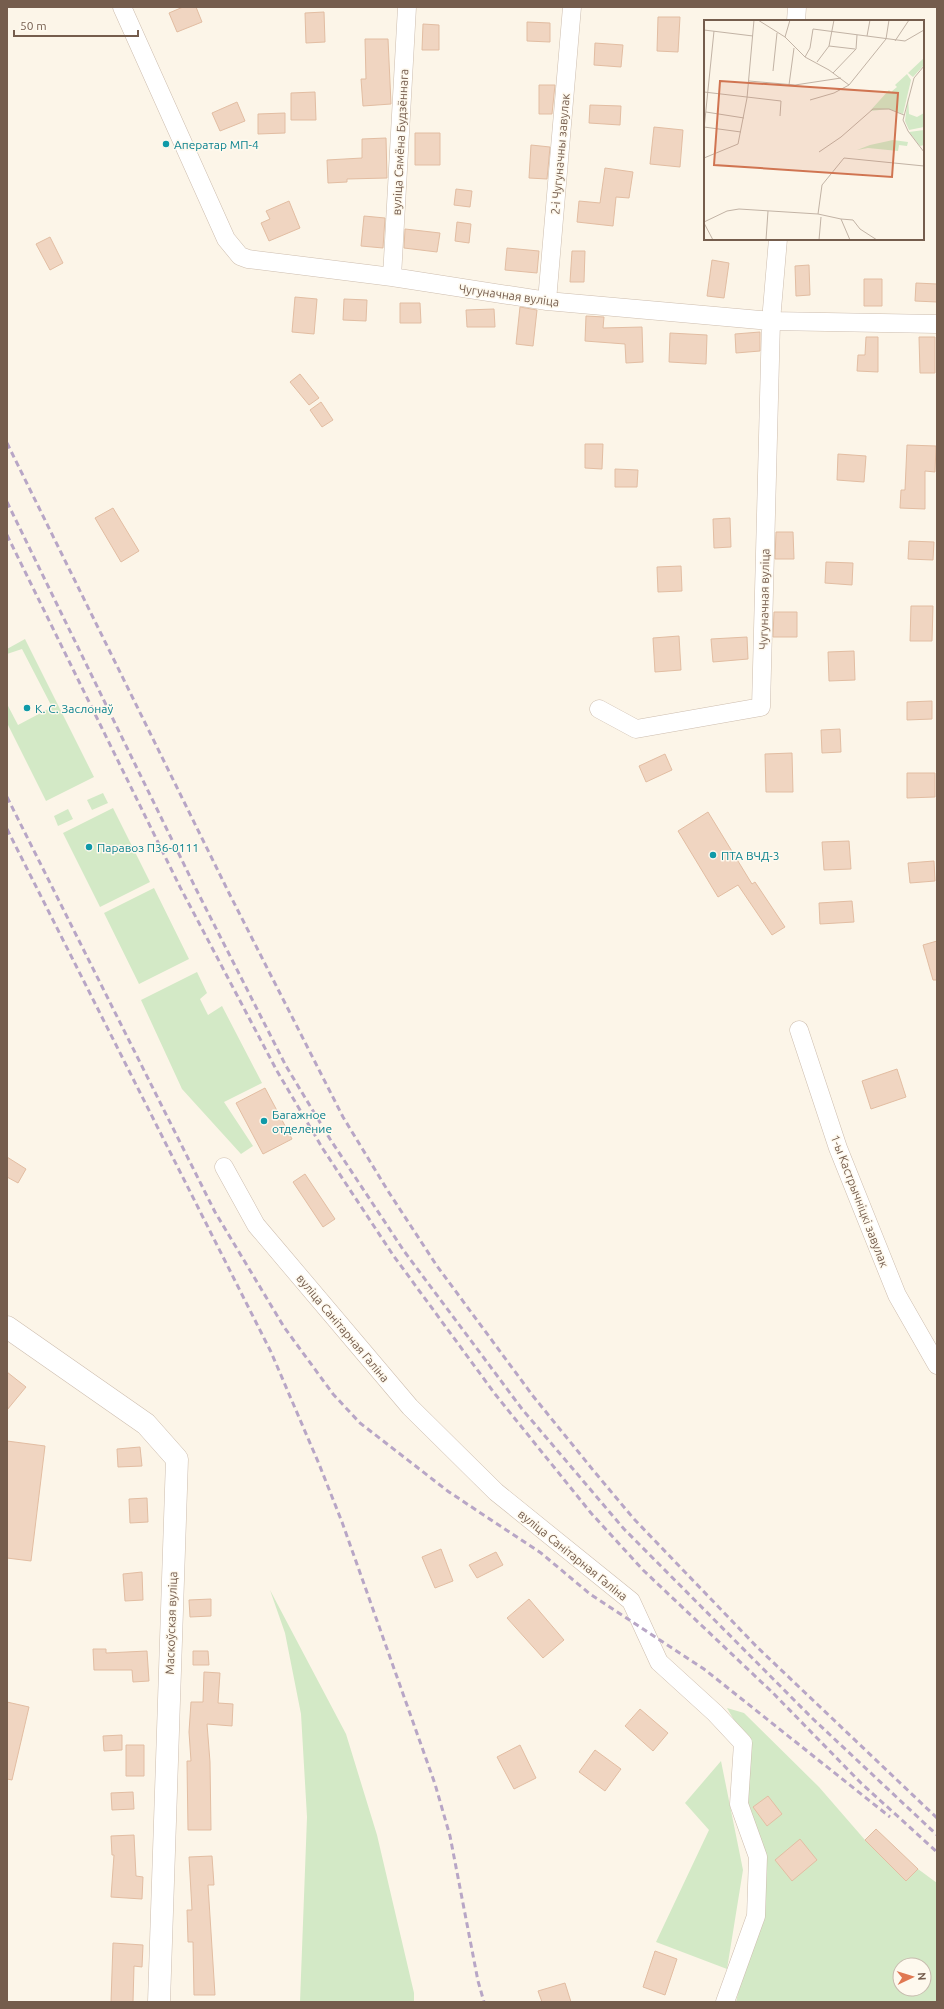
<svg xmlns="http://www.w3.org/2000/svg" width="944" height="2009" font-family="Ubuntu,sans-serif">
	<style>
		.green { fill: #d3e9c6; fill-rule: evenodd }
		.building { fill: #f0d5c1; stroke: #e2bda2 }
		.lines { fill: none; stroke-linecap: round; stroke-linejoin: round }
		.minor-casing { stroke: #cdbdae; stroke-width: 19 }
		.tertiary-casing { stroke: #cdbdae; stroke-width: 23 }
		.minor { stroke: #fff; stroke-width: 18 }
		.tertiary { stroke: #fff; stroke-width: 22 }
		.rail { stroke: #b8a6c6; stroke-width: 3; stroke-dasharray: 6 4; stroke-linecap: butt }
		.culture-dot { fill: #0f9aa8; stroke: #fef9ee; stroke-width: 1.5 }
		.labels { text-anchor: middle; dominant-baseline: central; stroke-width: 3; stroke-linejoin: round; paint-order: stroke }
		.street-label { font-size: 12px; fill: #755d4d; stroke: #fef9ee }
		.culture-label { font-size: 12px; fill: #0d838f; stroke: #fef9ee; text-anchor: start }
		.inset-road { fill: none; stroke: #c2b3a5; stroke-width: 1 }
		.view { fill: #d07451; fill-opacity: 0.15; stroke: #d07451; stroke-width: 2 }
		.inset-edge { fill: none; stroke: #755d4d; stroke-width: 2 }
	</style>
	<rect width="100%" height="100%" fill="#fcf5e8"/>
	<!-- green -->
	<path class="green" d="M25 639 94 777 46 801 7 723V704L18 725 52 707 22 649 7 654V649Z
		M103 793 108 803 92 810 87 800Z
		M113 808 150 882 100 907 63 833Z
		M68 809 73 819 58 826 54 816Z
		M154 888 189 959 139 984 104 913Z
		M197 972 207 993 200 999 208 1015 222 1006 262 1083 224 1102 253 1146 241 1154 182 1089 141 1000Z
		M270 1590 346 1734 377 1835 414 1993V2002H300L307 1817 301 1714 285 1633Z
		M727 1708 744 1713 819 1787 865 1840 918 1869 937 1883V2002H736L741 1980 764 1917 744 1803 750 1748ZM900 1965H924V1989H900Z
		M721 1761 743 1870 727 1969 656 1942 709 1830 685 1803Z"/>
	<!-- building -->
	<path class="building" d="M183 7H196L202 22 177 32 169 13Z
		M324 12 325 42 306 43 305 13Z
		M658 17H680L678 52 657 51Z
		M527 22 550 23V42L527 41Z
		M423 24 439 25V50H422Z
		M365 39H388L391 104 363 106 361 79H366Z
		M595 43 623 45 621 67 594 65Z
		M539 85H555L552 114H539Z
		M315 92 316 120H291V93Z
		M237 102 245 121 220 131 212 113Z
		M590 105 621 106 620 125 589 123Z
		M285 113V133L258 134V114Z
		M654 127 683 130 680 167 650 164Z
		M415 133H440V165H415Z
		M386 138 387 178 347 179V182L328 183 327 160 362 158V139Z
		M531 145 550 147 547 179 529 178Z
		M605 168 633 172 629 198 616 197 613 226 577 222 579 201 600 203Z
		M456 189 472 191 470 207 454 205Z
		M289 201 300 228 269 241 261 223 270 219 266 211Z
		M364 216 385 218 383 248 361 246Z
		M457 222 471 224 469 243 455 241Z
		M405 229 440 233 437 252 404 248Z
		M50 237 63 263 50 270 36 244Z
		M507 248 539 251 537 273 505 270Z
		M572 251H585L584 282H570Z
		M712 260 729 263 724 298 707 296Z
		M809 265 810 295 796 296 795 266Z
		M864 279H882V306H864Z
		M916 283 937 284V302L915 301Z
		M295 297 317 299 314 334 292 332Z
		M344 299 367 300 366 321 343 320Z
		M400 303H420L421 323H400Z
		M520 307 537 310 533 346 516 344Z
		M494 309 495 327H467L466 310Z
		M586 316 604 317 603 328 642 327 643 362 626 363 625 344 585 341Z
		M760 332V351L736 353 735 334Z
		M670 333 707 335 706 364 669 362Z
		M866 337H878V372L857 371 858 355H865Z
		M919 337H935V373H920Z
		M300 374 319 398 309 405 290 382Z
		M321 402 333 420 322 427 310 410Z
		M585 444H603L602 469 585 468Z
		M907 445 936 446 935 472 925 471V509L900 508 901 490H905Z
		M838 454 866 456 864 482 837 480Z
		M615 469 638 470 637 487H615Z
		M113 508 139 551 121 562 95 518Z
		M730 518 731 547 714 548 713 519Z
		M776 532H793L794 559H775Z
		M909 541 934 542 933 560 908 559Z
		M826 562 853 563 852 585 825 583Z
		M681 566 682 591 658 592 657 567Z
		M911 606H933L932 641H910Z
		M774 612H797V637H773Z
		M679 636 681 670 655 672 653 638Z
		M747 637 748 659 713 662 711 639Z
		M854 651 855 680 829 681 828 652Z
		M932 701V719L907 720V702Z
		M840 729 841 752 822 753 821 730Z
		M792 753 793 792H766L765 754Z
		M665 754 672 770 646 782 639 766Z
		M907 773H935V797L907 798Z
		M708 812 752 884 755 882 785 927 772 935 738 885 718 897 678 831Z
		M849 841 851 869 824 870 822 842Z
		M934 861 935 881 910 883 908 863Z
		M852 901 854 922 820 924 819 903Z
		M937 941V980H933L923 945Z
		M897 1069 906 1097 871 1109 862 1081Z
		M265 1088 292 1139 263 1154 236 1103Z
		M7 1157 26 1169 18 1183 7 1177Z
		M305 1174 335 1219 323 1227 293 1182Z
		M7 1372 26 1387 7 1410Z
		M7 1441 45 1446 31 1561 7 1558Z
		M140 1447 142 1466 118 1467 117 1449Z
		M147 1498 148 1522 130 1523 129 1499Z
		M441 1549 453 1581 435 1588 422 1557Z
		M496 1552 503 1565 477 1578 469 1565Z
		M142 1572 143 1600 125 1601 123 1574Z
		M211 1599V1616L190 1617 189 1600Z
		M529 1599 564 1640 543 1658 507 1618Z
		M93 1649H106V1653L147 1651 149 1681 133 1682 132 1670H94Z
		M193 1651H208L209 1665H193Z
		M204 1672 220 1673 218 1703 233 1704 232 1726 207 1724 210 1762 211 1830H188L187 1761H191L189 1732 191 1702H203Z
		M7 1702 29 1707 12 1780 7 1779Z
		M640 1709 668 1733 653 1751 625 1726Z
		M122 1735V1750L104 1751 103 1736Z
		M126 1745H144V1776H126Z
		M520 1745 536 1778 514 1789 497 1757Z
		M595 1750 621 1769 605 1791 579 1772Z
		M133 1792 134 1809 112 1810 111 1793Z
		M768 1796 782 1814 767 1826 753 1807Z
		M876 1829 918 1869 906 1881 865 1840Z
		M134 1835 136 1876 143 1877 142 1899 111 1897 114 1855H112L111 1836Z
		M800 1839 817 1860 792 1881 775 1860Z
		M212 1856 214 1885H208L215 1995H194L193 1942H188L187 1910H192L189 1857Z
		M113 1943 143 1945 142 1967 134 1966 133 2002H111Z
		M655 1951 677 1959 665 1995 643 1987Z
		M565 1983 571 2002H542L538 1991Z"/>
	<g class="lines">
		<defs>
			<path id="minor" d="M122 7 226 239 240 256 248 259 392 277 547 301 771 321 937 324
				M796 21 797 7
				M392 277 407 7
				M547 301 572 7
				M599 709 636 729 761 707 771 321 778 239
				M799 1030 838 1148 897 1295 937 1365
				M224 1167 256 1225 410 1407 496 1492 631 1601 659 1662 715 1713 743 1743 739 1804 758 1857 756 1916 725 2002"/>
			<path id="tertiary" d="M7 1327 146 1424 177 1459 159 2002"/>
		</defs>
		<!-- minor casing -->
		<use href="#minor" class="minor-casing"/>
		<!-- tertiary casing -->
		<use href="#tertiary" class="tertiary-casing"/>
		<!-- minor -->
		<use href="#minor" class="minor"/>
		<!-- tertiary -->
		<use href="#tertiary" class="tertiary"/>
		<!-- rail -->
		<path class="rail" d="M7 443 229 893 343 1117 388 1191 437 1266 533 1396 593 1470 634 1519 757 1647 937 1818
			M7 502 196 889 286 1066 330 1139 404 1251 522 1409 624 1529 812 1718 937 1835
			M7 535 180 887 277 1071 323 1149 393 1255 495 1394 591 1513 643 1570 773 1693 861 1783 937 1852
			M7 797 215 1212 284 1327 333 1394 360 1423 449 1492 541 1553 590 1594 704 1669 890 1817
			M7 829 271 1352 319 1464 342 1522 435 1784 450 1836 478 1981 484 2002"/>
	</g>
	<!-- markers -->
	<g class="culture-dot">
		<circle cx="166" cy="144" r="4"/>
		<circle cx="27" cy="708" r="4"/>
		<circle cx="89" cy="847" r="4"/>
		<circle cx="713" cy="855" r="4"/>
		<circle cx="264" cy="1121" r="4"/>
	</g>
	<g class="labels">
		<!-- street labels -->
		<g class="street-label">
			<text transform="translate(400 142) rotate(-87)">вуліца Сямёна Будзённага</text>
			<text transform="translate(560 154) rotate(-85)">2-і Чугуначны завулак</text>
			<text transform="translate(509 295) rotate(8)">Чугуначная вуліца</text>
			<text transform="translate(764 599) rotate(-89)">Чугуначная вуліца</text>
			<text transform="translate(860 1201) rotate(69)">1-ы Кастрычніцкі завулак</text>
			<text transform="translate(343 1328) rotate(50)">вуліца Санітарная Галіна</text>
			<text transform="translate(573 1555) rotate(39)">вуліца Санітарная Галіна</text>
			<text transform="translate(171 1623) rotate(-88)">Маскоўская вуліца</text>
		</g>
		<!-- culture labels -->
		<g class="culture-label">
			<text x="174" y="144">Аператар МП-4</text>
			<text x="35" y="708">К. С. Заслонаў</text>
			<text x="97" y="847">Паравоз П36-0111</text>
			<text x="721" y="855">ПТА ВЧД-3</text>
			<text x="272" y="1114">Багажное<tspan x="272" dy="14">отделение</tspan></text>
		</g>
	</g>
	<!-- overview -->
	<g transform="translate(704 20)">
		<rect width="220" height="220" fill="#fcf5e8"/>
		<path d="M220 38V45L209 57 204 53ZM203 54 207 60 199 94 185 89 166 91 185 70 187 72 193 67 191 65ZM204 77 205 94 213 97 220 93V107L205 110 201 101ZM220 110V125L216 126 205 112ZM189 120 204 122 203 126 195 125 194 131 164 128 153 130 166 125Z" fill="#d3e9c6"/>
		<path class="inset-road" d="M54 0 81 17 101 37 125 50 145 65M0 10 49 16M163 16 166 0M81 17 86 0M191 21 205 0M125 26 151 29M101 37 106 28 109 9 201 21 220 10M113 42 125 26 130 0M220 46 210 58 199 100 204 111 220 132M69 51 73 13M129 53 152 29 153 15M45 61 91 65 137 58M85 65 90 28M0 72 77 81 76 96M106 80 130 73 145 65 182 19 185 0M2 92 40 98M0 107 37 112M0 109 10 11M115 132 137 117 169 89H185L200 95M0 138 34 124 43 78 50 0M114 194 118 165 140 138 220 146M137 199 149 200 156 209 173 220M0 202 23 191 35 189 114 194 137 199 146 220M0 203 9 220M62 220 64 191M115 220 117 197"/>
		<path class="view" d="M16 61 194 73 188 157 10 145Z"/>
		<rect width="220" height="220" class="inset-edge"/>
	</g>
	<!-- border -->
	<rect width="944" height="2009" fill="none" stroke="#755d4d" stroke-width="16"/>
	<!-- north arrow -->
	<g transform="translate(912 1977) rotate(86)"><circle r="19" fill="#fef9ee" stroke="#c7bbae"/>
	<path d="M0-3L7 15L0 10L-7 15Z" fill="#e07852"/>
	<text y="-6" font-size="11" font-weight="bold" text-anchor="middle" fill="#755d4d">N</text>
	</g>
	<!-- scale -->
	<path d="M14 30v6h124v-6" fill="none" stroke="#755d4d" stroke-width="2"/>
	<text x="20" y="30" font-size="12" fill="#755d4d" stroke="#fef9ee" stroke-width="3" paint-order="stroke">50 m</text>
</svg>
